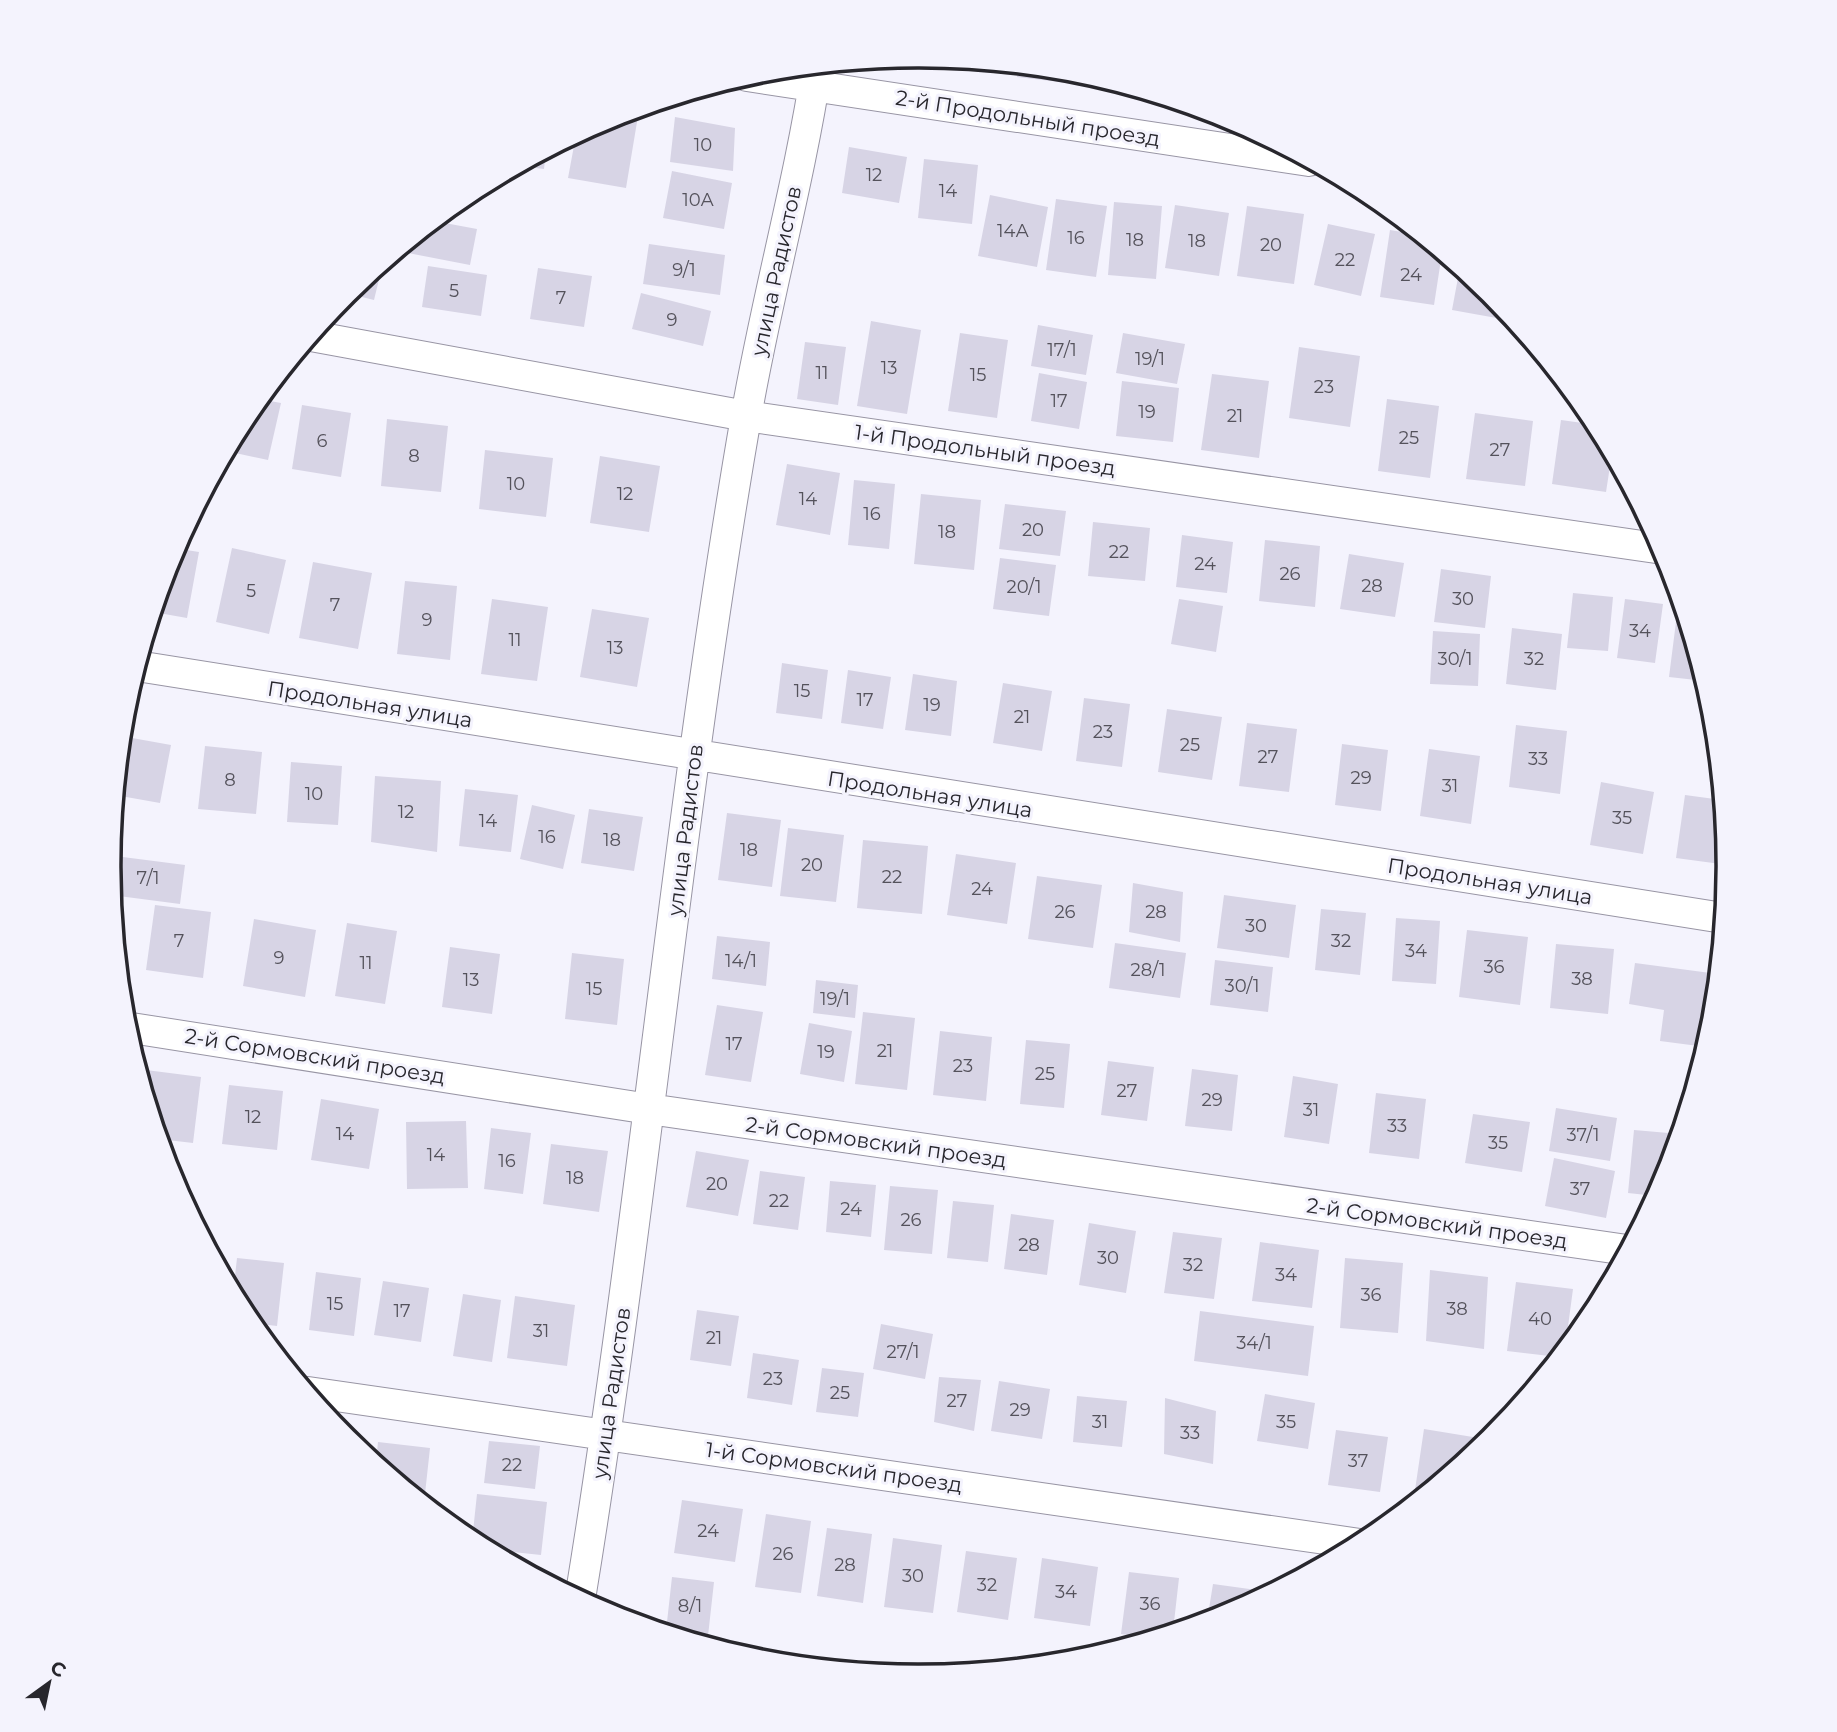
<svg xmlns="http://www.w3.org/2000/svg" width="1837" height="1732" font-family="Montserrat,sans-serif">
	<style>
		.building { fill: #d7d4e5 }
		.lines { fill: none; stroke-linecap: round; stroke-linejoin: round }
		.minor-casing { stroke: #9895a4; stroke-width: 32 }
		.minor { stroke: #fff; stroke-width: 30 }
		.labels { text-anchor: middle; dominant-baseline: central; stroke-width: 6; stroke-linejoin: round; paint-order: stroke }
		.number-label { font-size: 18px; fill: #54525b }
		.street-label { font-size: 21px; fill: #28272d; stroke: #f4f3fd }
		.rim { fill: none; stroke: #28272d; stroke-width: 3.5 }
	</style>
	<rect width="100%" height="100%" fill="#f4f3fd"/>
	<!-- building -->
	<path class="building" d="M901 58 900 66 873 61Z
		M1019 66 1077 72 1087 75 1086 85 1017 77Z
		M623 113 638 116 626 188 568 178 576 135Z
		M675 117 735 128 733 171 670 162Z
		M849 147 907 157 899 203 842 193Z
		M546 151 544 169 519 166 540 154Z
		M924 159 978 165 972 224 918 218Z
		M672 171 732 183 724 229 663 218Z
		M990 195 1048 207 1037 267 978 256Z
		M1056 199 1107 206 1096 277 1046 270Z
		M1114 202 1162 206 1156 279 1108 275Z
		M1175 205 1229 213 1219 276 1165 268Z
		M1247 206 1304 214 1294 284 1237 276Z
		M434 221 477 229 470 265 408 253 410 241Z
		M1328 224 1375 234 1361 296 1314 285Z
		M1390 230 1420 235 1442 253 1434 305 1380 297Z
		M649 244 725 255 720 295 643 284Z
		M383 263 374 300 346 293Z
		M428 266 487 275 481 316 422 307Z
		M1460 267 1492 294 1504 309 1502 319 1452 310Z
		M538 268 592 276 584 327 530 319Z
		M641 293 711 311 703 346 632 329Z
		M871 321 921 330 907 414 857 406Z
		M1038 325 1093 335 1086 375 1031 366Z
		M960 333 1008 340 997 418 948 411Z
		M1123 333 1185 344 1177 384 1116 373Z
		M805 342 846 347 838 405 797 399Z
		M1299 347 1360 356 1350 427 1289 418Z
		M1039 373 1087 382 1079 429 1031 421Z
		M1212 374 1269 381 1259 458 1201 450Z
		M1122 381 1179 388 1173 442 1116 436Z
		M259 399 281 403 268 460 226 451 245 416Z
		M1387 399 1439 406 1430 478 1378 471Z
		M302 405 351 413 341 477 292 469Z
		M1475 413 1533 421 1525 486 1466 479Z
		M387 419 448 426 441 492 381 486Z
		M1561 420 1597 425 1612 453 1606 492 1552 484Z
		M485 450 553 458 546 517 479 509Z
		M600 456 660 466 649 532 590 523Z
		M787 464 840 473 830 535 776 525Z
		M854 480 895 484 889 549 848 545Z
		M921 494 981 500 974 570 914 564Z
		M1005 504 1066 511 1060 556 999 549Z
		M1093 522 1150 528 1145 581 1088 576Z
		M1182 535 1233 542 1227 593 1176 587Z
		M1265 540 1320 546 1315 607 1259 601Z
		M174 548 199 552 187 618 153 612Z
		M232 548 286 560 269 634 216 622Z
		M1349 554 1404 563 1395 617 1340 609Z
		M1000 558 1056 565 1049 616 993 609Z
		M313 562 372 573 358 649 299 638Z
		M1441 569 1491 576 1485 628 1434 622Z
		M405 581 457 586 450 660 397 654Z
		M1573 593 1613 597 1608 651 1567 648Z
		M492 599 548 607 537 681 481 674Z
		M1179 599 1223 606 1216 652 1171 644Z
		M1625 599 1663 604 1655 663 1617 658Z
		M592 609 649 618 637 687 580 677Z
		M1677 614 1685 615 1705 681 1669 677Z
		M1512 628 1562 634 1556 690 1506 684Z
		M1433 631 1480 634 1478 686 1430 684Z
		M782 663 828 670 822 719 776 713Z
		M848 670 891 677 883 729 841 723Z
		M913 674 957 681 951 736 905 730Z
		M1003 683 1052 691 1042 751 993 743Z
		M1084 698 1130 704 1122 767 1076 761Z
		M1167 709 1222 717 1212 780 1158 772Z
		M1247 723 1297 729 1289 792 1239 786Z
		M1516 725 1567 731 1560 794 1509 787Z
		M121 736 171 745 160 803 115 795Z
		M1342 744 1388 750 1381 811 1335 805Z
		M205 746 262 752 256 814 198 809Z
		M1429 749 1480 756 1471 824 1420 816Z
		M291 762 342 766 338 825 287 822Z
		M375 776 441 781 437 852 371 842Z
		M1601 782 1654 792 1643 854 1590 845Z
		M465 789 518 795 511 852 459 846Z
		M1685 795 1722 800 1728 865 1676 858Z
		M532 805 575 815 563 869 520 859Z
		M589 809 643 817 634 871 581 863Z
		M727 813 781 820 772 887 718 880Z
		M788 828 844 835 836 902 780 896Z
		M863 840 928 846 922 914 857 908Z
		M956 854 1016 863 1007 924 947 915Z
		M115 856 185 865 180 904 111 895Z
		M1037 876 1102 885 1093 948 1028 939Z
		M1133 883 1183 892 1180 942 1129 932Z
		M1224 895 1296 905 1289 958 1217 948Z
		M155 905 211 912 203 978 146 970Z
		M1321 909 1366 913 1360 975 1315 970Z
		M113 914 122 916 117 945H116Z
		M1396 918 1440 921 1436 984 1392 981Z
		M254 919 316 930 305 997 243 986Z
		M347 923 397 931 385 1004 335 996Z
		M1467 930 1528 937 1520 1005 1459 997Z
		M717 936 770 942 766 986 712 979Z
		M1115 943 1186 953 1180 998 1109 988Z
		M1556 944 1614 949 1608 1014 1550 1008Z
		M450 947 500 954 492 1014 442 1007Z
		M572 953 624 959 617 1025 565 1019Z
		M1215 960 1273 967 1268 1012 1210 1005Z
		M1635 963 1718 974 1713 1024 1706 1047 1660 1041 1664 1010 1629 1004Z
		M816 980 858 985 855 1018 813 1013Z
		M717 1005 763 1012 751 1082 705 1075Z
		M863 1012 915 1018 907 1090 855 1084Z
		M809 1023 852 1031 844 1082 800 1074Z
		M940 1031 992 1037 986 1101 933 1095Z
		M1026 1040 1070 1044 1064 1108 1020 1104Z
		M1108 1061 1154 1067 1147 1121 1101 1115Z
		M1192 1069 1238 1075 1232 1131 1185 1126Z
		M146 1070 201 1077 193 1143 159 1139 144 1089Z
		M1293 1076 1338 1084 1329 1144 1284 1137Z
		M229 1085 283 1091 277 1150 222 1144Z
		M1376 1093 1426 1099 1419 1159 1369 1153Z
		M321 1099 379 1109 369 1169 311 1160Z
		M1556 1108 1617 1118 1610 1161 1549 1151Z
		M1473 1114 1530 1122 1522 1172 1465 1163Z
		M466 1121 468 1188 407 1189 406 1122Z
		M491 1128 531 1133 523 1194 484 1189Z
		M1634 1130 1680 1134 1667 1176 1656 1196 1628 1193Z
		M551 1144 608 1151 599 1212 543 1204Z
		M696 1151 749 1160 738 1216 686 1207Z
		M1554 1158 1615 1171 1606 1218 1545 1206Z
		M760 1171 805 1177 798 1230 753 1224Z
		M830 1181 876 1185 871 1237 826 1232Z
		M890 1186 938 1190 932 1254 884 1250Z
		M953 1201 994 1205 988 1262 947 1258Z
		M1011 1214 1054 1220 1047 1275 1004 1269Z
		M1089 1223 1136 1231 1126 1293 1079 1285Z
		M1173 1232 1222 1238 1214 1299 1164 1293Z
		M1260 1242 1319 1250 1312 1308 1252 1301Z
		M237 1258 284 1263 277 1326 251 1323 245 1316 233 1294Z
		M1345 1258 1403 1263 1398 1333 1340 1328Z
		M1430 1270 1488 1277 1484 1349 1426 1341Z
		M316 1272 361 1278 354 1336 309 1330Z
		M383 1281 429 1288 421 1342 374 1335Z
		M1516 1282 1573 1289 1565 1349 1558 1357 1507 1351Z
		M463 1294 501 1300 492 1362 453 1356Z
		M515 1296 575 1305 567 1366 507 1358Z
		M697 1310 739 1316 731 1366 690 1360Z
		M1200 1311 1314 1326 1308 1376 1194 1361Z
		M881 1324 933 1334 925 1379 873 1369Z
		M753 1353 799 1360 792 1405 747 1398Z
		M822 1368 864 1373 858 1417 816 1412Z
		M939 1377 981 1380 974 1431 934 1422Z
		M999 1381 1050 1389 1042 1439 991 1431Z
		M1265 1394 1315 1403 1308 1449 1257 1441Z
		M1077 1396 1127 1401 1122 1447 1073 1442Z
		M1165 1398 1216 1411 1213 1464 1164 1454Z
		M1424 1429 1479 1438 1477 1451 1426 1492 1415 1490Z
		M1336 1430 1388 1437 1380 1492 1328 1485Z
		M489 1441 540 1446 535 1489 484 1483Z
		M378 1442 430 1448 424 1503 376 1463Z
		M477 1494 547 1502 541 1555 485 1549 472 1541Z
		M682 1500 743 1509 735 1562 674 1553Z
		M766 1514 811 1521 801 1593 755 1587Z
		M827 1528 872 1534 863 1603 817 1596Z
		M893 1538 942 1545 933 1613 884 1607Z
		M966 1551 1017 1558 1008 1620 957 1612Z
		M1042 1558 1098 1567 1090 1626 1034 1618Z
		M1129 1572 1179 1578 1173 1631 1150 1638 1121 1634Z
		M672 1577 714 1582 708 1636 666 1631Z
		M1213 1584 1264 1591V1595L1228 1614 1207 1621Z"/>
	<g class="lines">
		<defs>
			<path id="minor" d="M747 76 1309 161
				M311 336 746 416 1663 549
				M137 666 1723 918
				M125 1027 649 1109 1627 1250
				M308 1392 1360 1544
				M580 1599C644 1207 678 810 746 417 766 300 799 184 817 66"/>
		</defs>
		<!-- minor casing -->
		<use href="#minor" class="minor-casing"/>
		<!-- minor -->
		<use href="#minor" class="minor"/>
	</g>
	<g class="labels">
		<!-- number labels -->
		<g class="number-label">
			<text x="703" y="145">10</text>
			<text x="874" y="175">12</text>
			<text x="948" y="191">14</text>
			<text x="698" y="200">10А</text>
			<text x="1013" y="231">14А</text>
			<text x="1076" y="238">16</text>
			<text x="1135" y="240">18</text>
			<text x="1197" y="241">18</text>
			<text x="1271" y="245">20</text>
			<text x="1345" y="260">22</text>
			<text x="684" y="270">9/1</text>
			<text x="1411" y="275">24</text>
			<text x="454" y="291">5</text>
			<text x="561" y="298">7</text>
			<text x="672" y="320">9</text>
			<text x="1062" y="350">17/1</text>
			<text x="1150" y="359">19/1</text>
			<text x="889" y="368">13</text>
			<text x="822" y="373">11</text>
			<text x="978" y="375">15</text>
			<text x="1324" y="387">23</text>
			<text x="1059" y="401">17</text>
			<text x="1147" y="412">19</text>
			<text x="1235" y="416">21</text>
			<text x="1409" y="438">25</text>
			<text x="322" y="441">6</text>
			<text x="1500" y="450">27</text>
			<text x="414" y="456">8</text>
			<text x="516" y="484">10</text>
			<text x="625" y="494">12</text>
			<text x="808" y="499">14</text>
			<text x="872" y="514">16</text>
			<text x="1033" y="530">20</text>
			<text x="947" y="532">18</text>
			<text x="1119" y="552">22</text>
			<text x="1205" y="564">24</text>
			<text x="1290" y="574">26</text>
			<text x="1372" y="586">28</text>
			<text x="1024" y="587">20/1</text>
			<text x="251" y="591">5</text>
			<text x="1463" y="599">30</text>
			<text x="335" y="605">7</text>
			<text x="427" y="620">9</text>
			<text x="1640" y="631">34</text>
			<text x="515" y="640">11</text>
			<text x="615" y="648">13</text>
			<text x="1455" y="659">30/1</text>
			<text x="1534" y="659">32</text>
			<text x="802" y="691">15</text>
			<text x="865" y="700">17</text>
			<text x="932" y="705">19</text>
			<text x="1022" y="717">21</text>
			<text x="1103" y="732">23</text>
			<text x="1190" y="745">25</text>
			<text x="1268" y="757">27</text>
			<text x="1538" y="759">33</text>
			<text x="1361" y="778">29</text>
			<text x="230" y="780">8</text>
			<text x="1450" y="786">31</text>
			<text x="314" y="794">10</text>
			<text x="406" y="812">12</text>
			<text x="1622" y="818">35</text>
			<text x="488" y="821">14</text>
			<text x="547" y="837">16</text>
			<text x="612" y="840">18</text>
			<text x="749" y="850">18</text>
			<text x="812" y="865">20</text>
			<text x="892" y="877">22</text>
			<text x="148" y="878">7/1</text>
			<text x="982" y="889">24</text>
			<text x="1065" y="912">26</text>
			<text x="1156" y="912">28</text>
			<text x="1256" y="926">30</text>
			<text x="179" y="941">7</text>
			<text x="1341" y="941">32</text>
			<text x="1416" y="951">34</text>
			<text x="279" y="958">9</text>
			<text x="741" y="961">14/1</text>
			<text x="366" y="963">11</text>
			<text x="1494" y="967">36</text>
			<text x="1148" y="970">28/1</text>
			<text x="1582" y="979">38</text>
			<text x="471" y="980">13</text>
			<text x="1242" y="986">30/1</text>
			<text x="594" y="989">15</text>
			<text x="835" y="999">19/1</text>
			<text x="734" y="1044">17</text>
			<text x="885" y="1051">21</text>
			<text x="826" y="1052">19</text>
			<text x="963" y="1066">23</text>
			<text x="1045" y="1074">25</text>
			<text x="1127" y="1091">27</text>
			<text x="1212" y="1100">29</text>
			<text x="1311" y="1110">31</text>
			<text x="253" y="1117">12</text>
			<text x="1397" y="1126">33</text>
			<text x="345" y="1134">14</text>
			<text x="1583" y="1135">37/1</text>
			<text x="1498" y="1143">35</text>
			<text x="436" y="1155">14</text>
			<text x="507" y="1161">16</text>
			<text x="575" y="1178">18</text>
			<text x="717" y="1184">20</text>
			<text x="1580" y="1189">37</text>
			<text x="779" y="1201">22</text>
			<text x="851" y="1209">24</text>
			<text x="911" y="1220">26</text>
			<text x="1029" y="1245">28</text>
			<text x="1108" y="1258">30</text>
			<text x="1193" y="1265">32</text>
			<text x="1286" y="1275">34</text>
			<text x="1371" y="1295">36</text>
			<text x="335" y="1304">15</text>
			<text x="1457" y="1309">38</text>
			<text x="402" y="1311">17</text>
			<text x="1540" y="1319">40</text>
			<text x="541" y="1331">31</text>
			<text x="714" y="1338">21</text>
			<text x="1254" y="1343">34/1</text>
			<text x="903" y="1352">27/1</text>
			<text x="773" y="1379">23</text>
			<text x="840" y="1393">25</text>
			<text x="957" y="1401">27</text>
			<text x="1020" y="1410">29</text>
			<text x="1100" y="1422">31</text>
			<text x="1286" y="1422">35</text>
			<text x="1190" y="1433">33</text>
			<text x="1358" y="1461">37</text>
			<text x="512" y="1465">22</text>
			<text x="708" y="1531">24</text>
			<text x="783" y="1554">26</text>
			<text x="845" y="1565">28</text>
			<text x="913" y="1576">30</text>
			<text x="987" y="1585">32</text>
			<text x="1066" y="1592">34</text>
			<text x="1150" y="1604">36</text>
			<text x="690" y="1606">8/1</text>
		</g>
		<!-- street labels -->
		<g class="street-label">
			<text transform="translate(1028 118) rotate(9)">2-й Продольный проезд</text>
			<text transform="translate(776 271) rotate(-78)">улица Радистов</text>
			<text transform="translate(985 450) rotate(8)">1-й Продольный проезд</text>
			<text transform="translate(370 704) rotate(9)">Продольная улица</text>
			<text transform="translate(930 794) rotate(9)">Продольная улица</text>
			<text transform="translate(685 830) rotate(-83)">улица Радистов</text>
			<text transform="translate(1490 881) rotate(9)">Продольная улица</text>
			<text transform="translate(315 1056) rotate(9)">2-й Сормовский проезд</text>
			<text transform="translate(876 1142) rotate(8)">2-й Сормовский проезд</text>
			<text transform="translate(1437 1223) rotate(8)">2-й Сормовский проезд</text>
			<text transform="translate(611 1393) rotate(-82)">улица Радистов</text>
			<text transform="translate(834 1467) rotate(8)">1-й Сормовский проезд</text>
		</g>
	</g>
	<!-- crop -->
	<path d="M0 0H1837V1732H0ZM918 68H919A797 797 0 0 1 1716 865V867A797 797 0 0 1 919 1664H918A797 797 0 0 1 121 867V865A797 797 0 0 1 918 68Z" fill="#f4f3fd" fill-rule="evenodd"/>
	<path class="rim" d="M918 68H919A797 797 0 0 1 1716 865V867A797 797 0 0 1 919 1664H918A797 797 0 0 1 121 867V865A797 797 0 0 1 918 68Z"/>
	<!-- north arrow -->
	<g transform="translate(49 1683) rotate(33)" stroke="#f4f3fd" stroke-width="5" paint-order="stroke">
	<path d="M0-5L12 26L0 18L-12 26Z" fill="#28272d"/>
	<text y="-10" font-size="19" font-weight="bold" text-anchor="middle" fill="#28272d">С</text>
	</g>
</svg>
